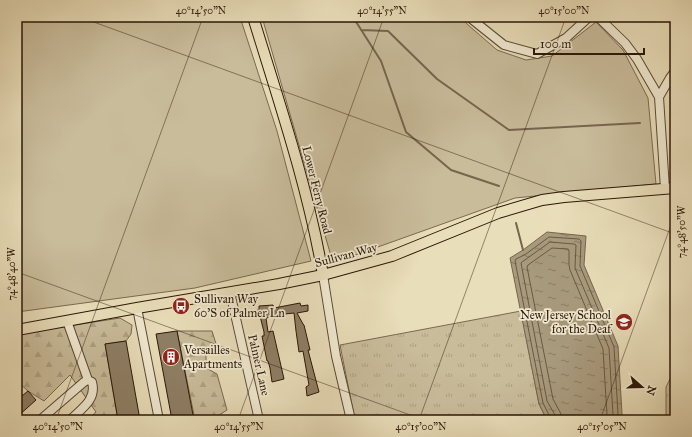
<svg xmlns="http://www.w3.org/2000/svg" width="692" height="437" font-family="'IM FELL Great Primer',serif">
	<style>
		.grass { fill: #c9bc9b; stroke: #7a6950 }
		.forest { fill: url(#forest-firs); stroke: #7a6950 }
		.park { fill: url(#park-tufts); stroke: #7a6950 }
		.water { fill: url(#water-ripples); stroke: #76654d }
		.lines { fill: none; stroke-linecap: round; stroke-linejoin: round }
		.shore { stroke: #6a5842; stroke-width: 1 }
		.stream { stroke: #76654d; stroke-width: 2 }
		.building { fill: #8e7e64; stroke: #2b1606 }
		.minor-casing { stroke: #5a4833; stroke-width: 10 }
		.major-casing { stroke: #2b1606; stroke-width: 12 }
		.minor { stroke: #f1ead2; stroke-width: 8 }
		.major { stroke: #e9deba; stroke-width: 10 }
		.ticks { fill: none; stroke: #2b1606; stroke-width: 1; stroke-opacity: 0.45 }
		.labels { text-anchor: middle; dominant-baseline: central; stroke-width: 3.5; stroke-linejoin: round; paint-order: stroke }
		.street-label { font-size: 12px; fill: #2b1606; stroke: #f1ead2 }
		.poi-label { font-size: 12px; fill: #2b1606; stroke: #f1ead2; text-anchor: start }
		.neatline { fill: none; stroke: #2b1606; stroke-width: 1.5 }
		.ticks-label { font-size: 10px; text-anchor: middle; fill: #2b1606 }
	</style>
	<defs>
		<pattern id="forest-firs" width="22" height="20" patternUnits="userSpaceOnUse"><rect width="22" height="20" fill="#c9bc9b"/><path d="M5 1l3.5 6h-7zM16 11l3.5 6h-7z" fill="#ada184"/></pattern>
		<pattern id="park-tufts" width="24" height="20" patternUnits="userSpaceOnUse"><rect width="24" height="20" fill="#c9bc9b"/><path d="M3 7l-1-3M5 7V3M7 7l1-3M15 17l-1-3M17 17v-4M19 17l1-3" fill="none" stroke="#ada184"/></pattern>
		<pattern id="water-ripples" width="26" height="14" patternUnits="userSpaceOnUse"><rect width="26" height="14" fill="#a89a7d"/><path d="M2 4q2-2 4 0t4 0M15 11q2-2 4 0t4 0" fill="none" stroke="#897d64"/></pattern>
	</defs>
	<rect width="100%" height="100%" fill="#e9deba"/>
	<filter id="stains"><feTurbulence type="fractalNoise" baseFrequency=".005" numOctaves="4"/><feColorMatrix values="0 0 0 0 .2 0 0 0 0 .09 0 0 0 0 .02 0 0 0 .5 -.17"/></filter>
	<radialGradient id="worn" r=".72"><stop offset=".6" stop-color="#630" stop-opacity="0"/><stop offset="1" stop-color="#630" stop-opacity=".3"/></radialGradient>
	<!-- grass -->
	<path class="grass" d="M17 17H240L277 131 311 261 195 288 17 312Z
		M262 17H461L467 24 497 50 526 60 552 56 596 22 623 50 648 98 656 184 515 198 333 263Z"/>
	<!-- forest -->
	<path class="forest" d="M120 318 132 325 131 334 126 341 105 344 118 420H87L96 412 70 375 44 401 28 391 17 381V334Z
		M177 331H212L217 347 206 350V368L217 374 227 410 216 417 217 420H195Z"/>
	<!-- park -->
	<path class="park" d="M521 311 539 404 547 420H355L340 345Z
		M675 369V420H666V387Z"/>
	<!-- water -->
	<path class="water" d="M547 232 586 236 584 265 618 346 622 414 625 420H547L539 404 510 258 523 250Z"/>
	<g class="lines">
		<!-- shore -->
		<path class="shore" d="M550 420V417L543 403 515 261 516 259 526 254 549 237 579 239 581 241 580 266 614 347 618 414 621 420
			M555 420V415L547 401 521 263 522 262 550 242 574 244 576 245 575 268 609 348 613 415 615 420
			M561 420V414L553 399 527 267 528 265 552 248 568 249 569 251V265L570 270 603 349 607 415 608 420"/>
		<!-- stream -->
		<path class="stream" d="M353 17 381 61 406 132 451 170 499 186
			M361 30 388 31 437 79 509 130 640 123
			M516 223 523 250"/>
	</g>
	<!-- building -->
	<path class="building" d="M300 303 301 306 308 305V311L297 313 303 324 304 325 310 350H308L319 392 307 396 306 387 309 385 303 351 299 352 296 331 294 313 285 314 266 318 268 332 273 331 284 379 272 382 270 368 268 361H267L262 336H264V332L260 316 254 317 253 311 259 310V306L273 305 274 308Z
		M177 331 194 420H172L156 334Z
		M126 341 140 420H118L105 344Z
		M28 391 36 400 17 417V400Z"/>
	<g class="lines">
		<defs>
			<path id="minor" d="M469 17 504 45 537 54 566 38 589 17
				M598 17 625 43 637 59 659 97
				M665 189 659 97 670 78 675 71
				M323 275 336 356 351 420
				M230 292 259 420
				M137 308 159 420
				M40 420 84 382 88 380 67 321
				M70 420C81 409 97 400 92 382L88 380"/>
			<path id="major" d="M253 17C279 102 308 187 323 275
				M17 330 137 308 279 284 323 275 392 256 498 213 542 200 564 197 675 188"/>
		</defs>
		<!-- minor casing -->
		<use href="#minor" class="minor-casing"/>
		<!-- major casing -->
		<use href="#major" class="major-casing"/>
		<!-- minor -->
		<use href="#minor" class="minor"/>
		<!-- major -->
		<use href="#major" class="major"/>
	</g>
	<!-- ticks -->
	<path class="ticks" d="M80 17 675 234M17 29 22 17M17 272 424 420M56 420 203 17M238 420 384 17M419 420 566 17M600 420 675 214"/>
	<!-- icons -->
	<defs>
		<symbol id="bus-disc" viewBox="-11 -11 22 22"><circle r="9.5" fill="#8f2418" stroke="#f1ead2"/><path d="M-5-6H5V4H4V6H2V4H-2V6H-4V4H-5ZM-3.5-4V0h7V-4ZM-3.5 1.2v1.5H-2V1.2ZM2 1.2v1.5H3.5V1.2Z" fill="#fff"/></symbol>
		<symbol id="school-disc" viewBox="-11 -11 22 22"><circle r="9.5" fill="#8f2418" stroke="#f1ead2"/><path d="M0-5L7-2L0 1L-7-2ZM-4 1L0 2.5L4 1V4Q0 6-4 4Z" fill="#fff"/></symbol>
		<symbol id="building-disc" viewBox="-11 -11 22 22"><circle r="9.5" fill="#8f2418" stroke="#f1ead2"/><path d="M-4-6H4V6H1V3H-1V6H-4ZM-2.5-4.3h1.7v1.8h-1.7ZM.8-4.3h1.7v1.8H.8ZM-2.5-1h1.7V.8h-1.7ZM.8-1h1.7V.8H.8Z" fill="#fff"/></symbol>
	</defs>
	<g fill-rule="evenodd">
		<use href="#bus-disc" x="171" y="296" width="20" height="20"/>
		<use href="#school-disc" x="614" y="312" width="20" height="20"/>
		<use href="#building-disc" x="161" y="347" width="20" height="20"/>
	</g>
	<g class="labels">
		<!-- street labels -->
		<g class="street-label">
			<text transform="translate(317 190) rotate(76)">Lower Ferry Road</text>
			<text transform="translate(346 255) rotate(-15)">Sullivan Way</text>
			<text transform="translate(259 365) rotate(77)">Palmer Lane</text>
		</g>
		<!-- poi labels -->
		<g class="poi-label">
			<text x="194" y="299">Sullivan Way<tspan x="194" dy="14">60'S of Palmer Ln</tspan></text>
			<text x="611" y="315" text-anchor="end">New Jersey School<tspan x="611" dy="14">for the Deaf</tspan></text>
			<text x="184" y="350">Versailles<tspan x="184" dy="14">Apartments</tspan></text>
		</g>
	</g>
	<!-- margin -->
	<rect width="692" height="437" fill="none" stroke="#e9deba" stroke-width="44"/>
	<!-- north arrow -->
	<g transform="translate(642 387) rotate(110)" stroke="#f1ead2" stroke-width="3" paint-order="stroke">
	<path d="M0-3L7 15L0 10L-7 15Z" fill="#2b1606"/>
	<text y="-6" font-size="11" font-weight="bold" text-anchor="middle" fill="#2b1606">N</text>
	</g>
	<!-- scale -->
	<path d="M534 48v6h110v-6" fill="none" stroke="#2b1606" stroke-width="2"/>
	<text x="540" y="48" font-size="12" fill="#2b1606" stroke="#f1ead2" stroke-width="3" paint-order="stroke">100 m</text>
	<rect x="22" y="22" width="648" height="393" class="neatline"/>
	<g class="ticks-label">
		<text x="201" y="14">40°14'50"N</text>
		<text x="382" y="14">40°14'55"N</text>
		<text x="564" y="14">40°15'00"N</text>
		<text transform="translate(681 232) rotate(-90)" y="4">74°48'50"W</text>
		<text transform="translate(11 274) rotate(-90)" y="4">74°48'40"W</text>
		<text x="58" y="430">40°14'50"N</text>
		<text x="239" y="430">40°14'55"N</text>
		<text x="421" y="430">40°15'00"N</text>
		<text x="602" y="430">40°15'05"N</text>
	</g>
	<rect width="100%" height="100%" filter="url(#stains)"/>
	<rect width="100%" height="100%" fill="url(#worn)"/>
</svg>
